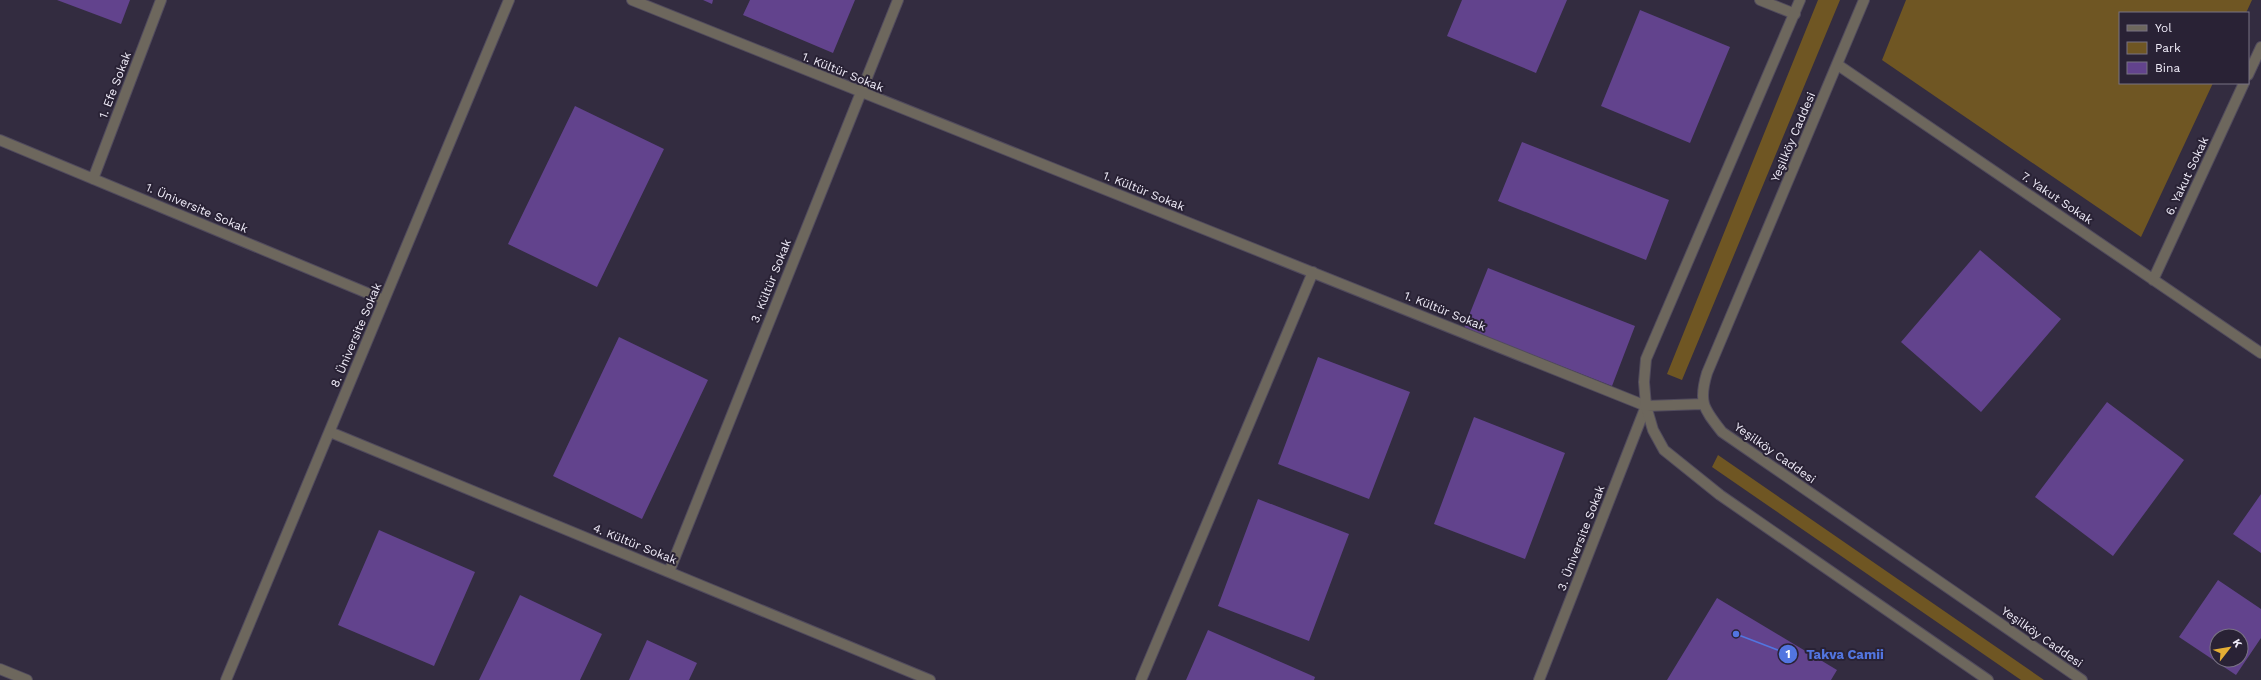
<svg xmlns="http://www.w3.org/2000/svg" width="2261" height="680" font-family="'Work Sans',sans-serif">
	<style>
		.green { fill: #6f5623 }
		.building { fill: #62438d; fill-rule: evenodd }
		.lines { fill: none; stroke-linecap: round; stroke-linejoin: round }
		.minor-casing { stroke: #514b5d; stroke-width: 12 }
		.tertiary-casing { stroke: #514b5d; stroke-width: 12 }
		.minor { stroke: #6d675d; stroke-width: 10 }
		.tertiary { stroke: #6d675d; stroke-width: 10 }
		.labels { text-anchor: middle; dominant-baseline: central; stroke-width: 4; stroke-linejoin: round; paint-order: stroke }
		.street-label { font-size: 12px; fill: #efebf8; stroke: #292235 }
		.leader { fill: none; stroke: #5275e0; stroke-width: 1.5 }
		.callout-dot { fill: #5275e0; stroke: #292235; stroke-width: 1.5 }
		.mark-label { font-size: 12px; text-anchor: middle; font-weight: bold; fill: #fff }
		.callout-label { font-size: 13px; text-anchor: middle; font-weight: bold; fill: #5275e0; stroke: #292235; stroke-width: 4; stroke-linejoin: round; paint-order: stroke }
	</style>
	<rect width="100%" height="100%" fill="#332c40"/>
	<!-- green -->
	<path class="green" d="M1818 0H1840L1682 380 1667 374Z
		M1906 0H2252L2246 13H2120V83H2213L2141 237 1882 60Z
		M1718 455 2044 680H2021L1712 467Z"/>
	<!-- building -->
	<path class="building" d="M57 0H130L121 24Z
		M703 0H713L712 4Z
		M750 0H855L833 53 743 15Z
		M1462 0H1567L1536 73 1447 36Z
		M1640 10 1730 47 1690 143 1601 106Z
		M575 106 664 149 597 287 508 244Z
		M1522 142 1669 200 1646 260 1498 201Z
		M1980 250 2061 319 1981 412 1901 342Z
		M1488 268 1635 326 1612 386 1464 328Z
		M619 337 708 380 642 519 553 476Z
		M1318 357 1410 392 1369 499 1278 464Z
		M2107 402 2184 460 2113 556 2035 497Z
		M1474 417 1565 453 1525 559 1434 524Z
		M2261 494V553L2233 534Z
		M1258 499 1349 534 1309 641 1218 606Z
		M379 530 475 572 434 666 338 625Z
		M2218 580 2261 609V638L2236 675 2179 637ZM2217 636H2241V660H2217Z
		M520 595 602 634 580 680H479Z
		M1717 598 1837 670 1831 680H1667Z
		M1208 630 1315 677 1314 680H1186Z
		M647 640 697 663 689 680H629Z"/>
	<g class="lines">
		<defs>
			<path id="minor" d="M632 0 1646 406 1539 680
				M1760 0 1795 14
				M1838 65 2261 353
				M2248 75 2261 47
				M0 140 384 300
				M93 179 161 0
				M2153 280 2244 83
				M330 432 930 680
				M669 572 898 0
				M0 669 27 680
				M226 680 509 0
				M1141 680 1313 272"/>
			<path id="tertiary" d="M1800 0 1646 359 1644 382 1646 406 1653 430 1664 450 1720 495 1988 680
				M1864 0 1707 373C1698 403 1704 409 1722 432L2082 680
				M1646 406 1702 404"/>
		</defs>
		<!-- minor casing -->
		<use href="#minor" class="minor-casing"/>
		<!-- tertiary casing -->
		<use href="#tertiary" class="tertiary-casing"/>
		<!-- minor -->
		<use href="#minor" class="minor"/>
		<!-- tertiary -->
		<use href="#tertiary" class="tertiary"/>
	</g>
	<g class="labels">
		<!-- street labels -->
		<g class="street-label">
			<text transform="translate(843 72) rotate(22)">1. Kültür Sokak</text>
			<text transform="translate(115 85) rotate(-69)">1. Efe Sokak</text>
			<text transform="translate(1793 137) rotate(-67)">Yeşilköy Caddesi</text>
			<text transform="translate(2187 176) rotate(-65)">6. Yakut Sokak</text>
			<text transform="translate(1144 191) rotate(22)">1. Kültür Sokak</text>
			<text transform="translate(2057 198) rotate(34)">7. Yakut Sokak</text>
			<text transform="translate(197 208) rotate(23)">1. Üniversite Sokak</text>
			<text transform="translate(771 281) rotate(-68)">3. Kültür Sokak</text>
			<text transform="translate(1445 311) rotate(22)">1. Kültür Sokak</text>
			<text transform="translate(356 335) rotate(-67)">8. Üniversite Sokak</text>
			<text transform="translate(1775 453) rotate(35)">Yeşilköy Caddesi</text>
			<text transform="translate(1581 538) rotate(-69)">3. Üniversite Sokak</text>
			<text transform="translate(635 544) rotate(22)">4. Kültür Sokak</text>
			<text transform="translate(2042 637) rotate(35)">Yeşilköy Caddesi</text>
		</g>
	</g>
	<!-- callouts -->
	<path class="leader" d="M1736 634L1788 654"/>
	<g class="callout-dot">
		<circle cx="1736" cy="634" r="4"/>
		<circle cx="1788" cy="654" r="10"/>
	</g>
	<g class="mark-label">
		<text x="1788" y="658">1</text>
	</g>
	<g class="callout-label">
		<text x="1845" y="659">Takva Camii</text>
	</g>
	<!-- legend -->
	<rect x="2119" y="12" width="130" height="72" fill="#292235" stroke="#787283"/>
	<rect x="2127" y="25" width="20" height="6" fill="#6d675d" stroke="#787283"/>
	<text x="2155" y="32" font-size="12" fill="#efebf8">Yol</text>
	<rect x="2127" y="42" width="20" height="12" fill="#6f5623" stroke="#787283"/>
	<text x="2155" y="52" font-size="12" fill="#efebf8">Park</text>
	<rect x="2127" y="62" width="20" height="12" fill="#62438d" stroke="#787283"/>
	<text x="2155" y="72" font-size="12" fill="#efebf8">Bina</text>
	<!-- north arrow -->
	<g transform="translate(2229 648) rotate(59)"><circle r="19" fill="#292235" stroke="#787283"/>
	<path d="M0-3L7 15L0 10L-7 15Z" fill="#e4ae35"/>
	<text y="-6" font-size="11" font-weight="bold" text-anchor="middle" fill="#efebf8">K</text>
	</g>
</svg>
